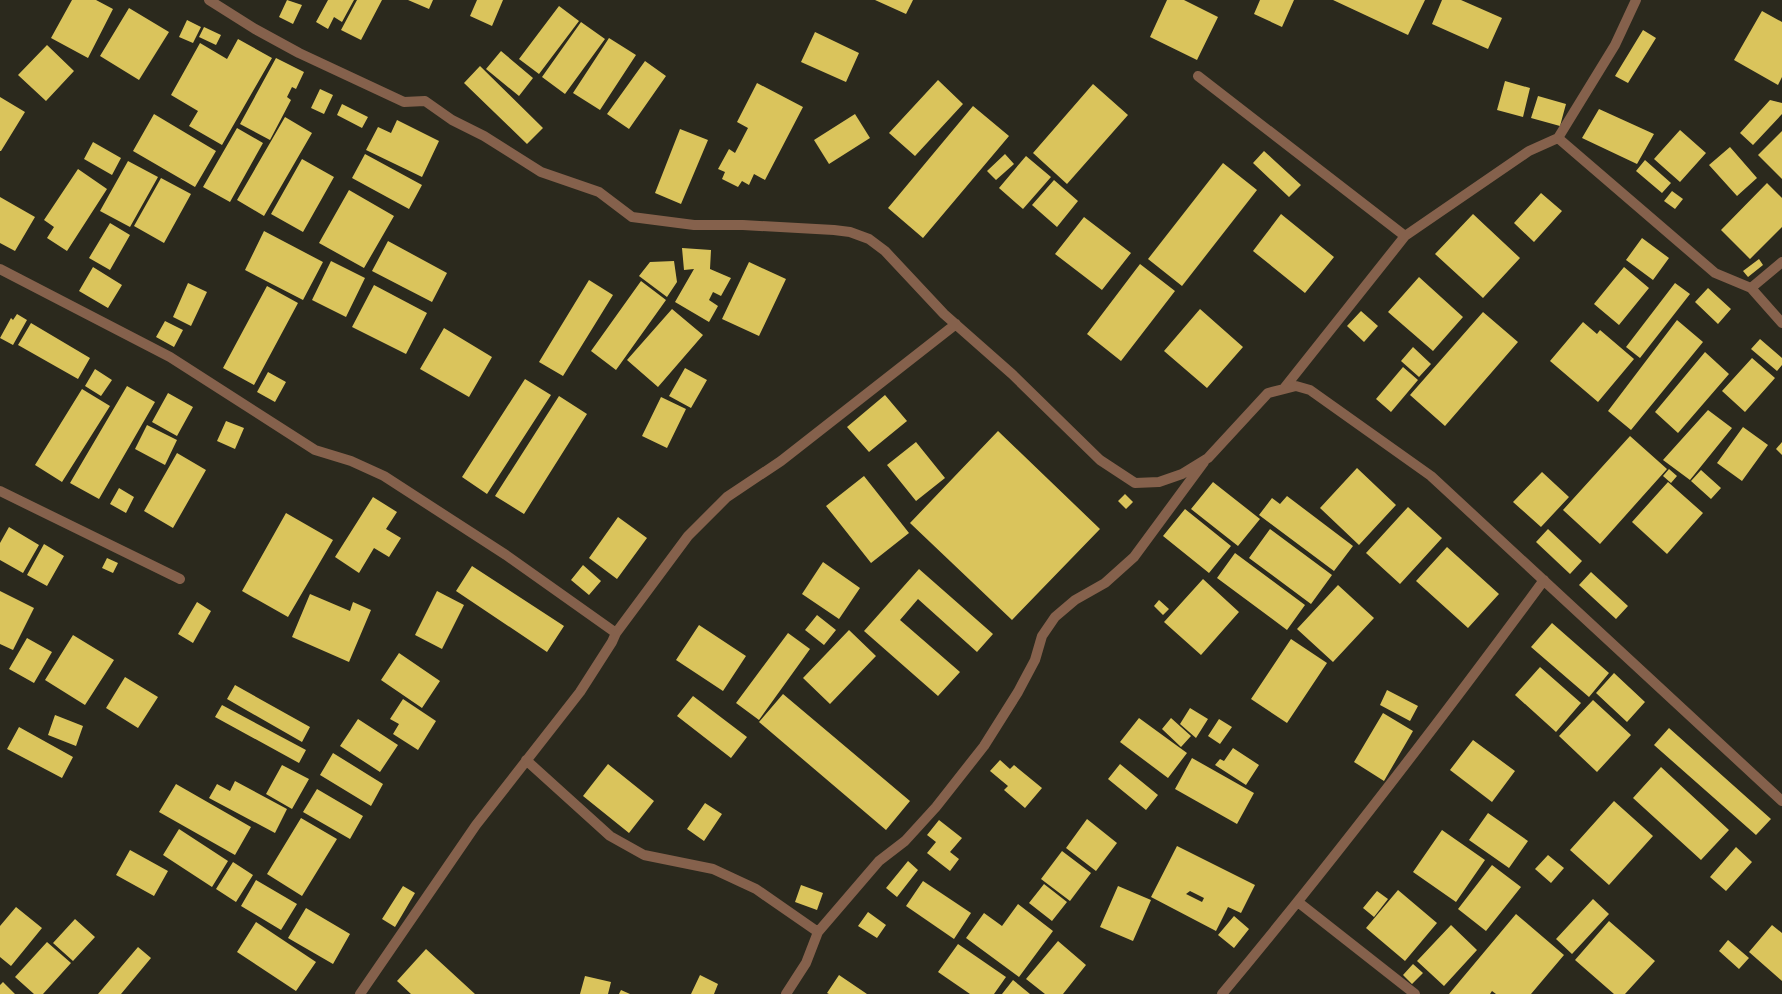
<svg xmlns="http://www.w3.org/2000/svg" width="1782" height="994" font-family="'Source Sans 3',sans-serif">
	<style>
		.building { fill: #dac45c; fill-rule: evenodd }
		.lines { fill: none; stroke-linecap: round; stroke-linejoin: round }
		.street { stroke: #85614c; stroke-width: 10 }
	</style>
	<rect width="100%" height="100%" fill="#2b291d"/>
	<!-- building -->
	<path class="building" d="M72 0H96L113 9 88 58 51 38Z
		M287 0 302 5 293 24 279 17Z
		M328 0H354L342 22 334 17 328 29 316 22Z
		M357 0H382L361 40 341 30Z
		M408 0H433L429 9Z
		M477 0H503L492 26 470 16Z
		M875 0H913L906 14Z
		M1167 0H1184L1218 17 1197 60 1150 37Z
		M1260 0H1294L1282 27 1254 14Z
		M1333 0H1425L1408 35Z
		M1442 0H1461L1502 18 1488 49 1432 24Z
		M559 6 579 21 539 74 519 59Z
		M129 8 169 32 139 80 100 56Z
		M1762 11 1782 22V77L1778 85 1734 60Z
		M187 20 201 27 193 43 179 37Z
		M581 22 605 39 565 94 542 77Z
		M204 27 221 35 216 45 199 37Z
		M1643 30 1656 38 1628 83 1615 76Z
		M815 32 859 53 846 82 801 62Z
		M609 38 636 55 600 110 573 93Z
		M238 39 272 58 222 145 189 126 198 111 171 95 200 43 227 59Z
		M47 45 74 71 46 101 18 75Z
		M501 51 533 78 519 96 486 69Z
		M276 58 304 72 296 89 292 87 287 97 291 100 270 140 240 124Z
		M645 61 666 76 629 129 607 114Z
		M480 66 543 128 527 144 464 83Z
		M938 80 963 104 915 156 889 133Z
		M1505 81 1530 88 1523 117 1497 110Z
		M757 83 803 107 765 180 754 174 749 185 742 181 738 187 722 179 725 172 718 169 729 149 735 153 748 128 737 122Z
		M1093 84 1128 115 1067 184 1033 153Z
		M320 89 333 95 324 114 311 108Z
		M1538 96 1566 104 1560 126 1531 118Z
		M0 97 25 112 1 151H0Z
		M1770 100 1782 103V114L1753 145 1740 133Z
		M342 104 368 117 362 128 337 115Z
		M973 106 1009 136 923 238 888 208Z
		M1599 109 1654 134 1637 164 1582 138Z
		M154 114 216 151 195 187 133 151Z
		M855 114 870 138 829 164 814 140Z
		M285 117 312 133 264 216 237 200Z
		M397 120 439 141 422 177 366 150 378 127 391 133Z
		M237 128 263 143 230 202 203 187Z
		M680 129 708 140 681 204 655 193Z
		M1680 130 1706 153 1680 182 1654 159Z
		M1782 131V179L1758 155Z
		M93 142 121 158 112 175 84 159Z
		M1730 147 1757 178 1737 196 1709 165Z
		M1264 151 1301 185 1289 197 1253 163Z
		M365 154 422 185 409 209 352 178Z
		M1005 154 1014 164 996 180 987 171Z
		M1026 156 1051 177 1023 209 999 188Z
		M302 159 334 177 303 232 271 214Z
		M1645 160 1671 183 1662 193 1636 171Z
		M128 161 158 177 130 227 100 211Z
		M1223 163 1257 190 1182 286 1148 259Z
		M78 169 107 189 67 251 47 238 54 227 44 220Z
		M161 178 191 194 164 243 134 226Z
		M1054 180 1078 201 1057 227 1032 205Z
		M1767 183 1782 198V227L1750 259 1721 230Z
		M349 190 394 216 364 268 319 243Z
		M1672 191 1683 199 1675 209 1664 201Z
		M1541 193 1562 211 1534 242 1514 223Z
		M0 197 35 217 15 251 0 243Z
		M1281 214 1334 257 1305 293 1253 251Z
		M1473 214 1520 258 1483 298 1435 254Z
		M1084 217 1131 253 1102 290 1055 254Z
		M110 223 130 235 110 270 89 258Z
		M264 231 323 262 303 300 245 270Z
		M1642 238 1669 258 1653 280 1626 260Z
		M388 241 447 273 432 302 372 271Z
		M682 248 711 250 710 269 731 278 721 296 713 292 709 300 718 306 709 322 675 302 694 269 684 270Z
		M1759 259 1763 265 1748 277 1743 271Z
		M331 261 365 278 346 317 312 300Z
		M674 261 677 282 667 297 639 276 650 262Z
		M749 262 786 279 759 336 722 319Z
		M1140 264 1175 291 1121 361 1087 334Z
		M93 267 122 285 108 308 79 291Z
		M1624 267 1649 288 1619 325 1594 304Z
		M1419 277 1463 317 1433 351 1388 312Z
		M589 280 613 295 563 376 539 362Z
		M641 281 666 300 616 370 591 351Z
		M188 283 207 292 191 326 173 317Z
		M1675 283 1690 294 1640 358 1626 347Z
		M374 285 427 313 406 354 352 327Z
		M267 286 298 303 254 385 223 368Z
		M1708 288 1731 309 1718 324 1695 302Z
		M672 309 703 335 658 387 627 360Z
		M1200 309 1243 347 1207 388 1164 351Z
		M1361 311 1378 326 1364 342 1347 326Z
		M1483 312 1518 342 1445 426 1410 395Z
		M17 314 27 320 13 345 0 338 11 318 13 320Z
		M1677 320 1703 342 1631 430 1608 411Z
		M165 321 183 330 174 347 156 337Z
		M1583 322 1597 334 1600 330 1634 359 1598 402 1550 361Z
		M31 323 90 358 78 379 18 345Z
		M444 328 492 357 469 397 420 369Z
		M1760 339 1782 358V365L1777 371 1751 349Z
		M1413 347 1431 364 1419 377 1401 361Z
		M1705 352 1729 374 1678 433 1655 412Z
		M1752 358 1775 378 1745 412 1722 391Z
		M1403 367 1418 380 1391 412 1376 399Z
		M685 368 707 380 691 408 669 396Z
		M95 369 112 380 101 396 85 386Z
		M268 372 286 382 275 402 257 392Z
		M525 379 551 395 487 494 462 477Z
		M127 386 155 402 99 499 70 483Z
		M82 389 110 406 62 482 35 465Z
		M168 393 193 407 177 436 152 422Z
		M885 395 907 421 869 452 847 427Z
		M559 396 587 414 524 514 495 496Z
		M661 397 686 409 667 448 642 436Z
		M1708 410 1732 428 1690 480 1663 460Z
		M226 421 244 428 235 449 217 441Z
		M147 425 177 440 165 465 135 449Z
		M1743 427 1768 445 1742 481 1717 463Z
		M998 431 1100 529 1012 620 910 523Z
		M1630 436 1667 469 1600 544 1563 510Z
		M916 442 945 478 916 501 887 465Z
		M1782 442V455L1776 449Z
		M177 453 206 470 173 528 144 511Z
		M1357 468 1396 505 1359 545 1320 508Z
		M1669 469 1677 476 1671 483 1663 476Z
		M1701 470 1721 488 1711 499 1691 481Z
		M1542 472 1569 497 1541 527 1513 502Z
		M864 476 909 533 871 563 826 506Z
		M1213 482 1260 519 1238 546 1191 509Z
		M1668 482 1703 513 1667 554 1632 522Z
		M119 488 134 497 126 513 110 504Z
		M1125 494 1133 502 1126 509 1118 501Z
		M1287 496 1353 546 1334 571 1259 515 1272 498 1280 504Z
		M373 497 397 512 386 529 401 538 389 557 374 548 359 573 335 557Z
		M1408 507 1442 538 1400 584 1366 553Z
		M1185 509 1231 546 1209 573 1163 536Z
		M286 513 333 540 288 617 242 591Z
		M618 517 647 538 617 579 589 558Z
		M9 527 39 545 23 573 0 560V543Z
		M1270 529 1332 575 1311 604 1249 558Z
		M1548 529 1582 561 1570 574 1536 542Z
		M44 544 64 556 47 586 27 575Z
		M1447 547 1499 594 1468 628 1416 581Z
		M1235 553 1305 605 1287 630 1217 578Z
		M107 558 118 563 113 573 102 568Z
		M823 562 860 588 839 619 802 594Z
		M583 565 601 581 589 595 571 580Z
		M472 566 564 626 547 652 456 591Z
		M919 569 993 634 977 652 918 599 900 620 960 672 938 696 864 631Z
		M1591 572 1628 606 1616 619 1579 585Z
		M1203 579 1239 612 1201 655 1164 622Z
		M1338 585 1374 618 1333 662 1297 629Z
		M0 591 34 608 13 650 0 644Z
		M437 591 464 605 442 649 415 635Z
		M310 594 350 611 353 602 371 610 349 662 292 637Z
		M1159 600 1169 609 1163 615 1154 606Z
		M197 602 211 611 193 643 178 634Z
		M817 615 836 630 824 645 805 630Z
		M1552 623 1609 673 1589 697 1531 647Z
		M699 625 746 656 723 691 676 660Z
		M849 630 876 656 830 704 803 678Z
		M788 633 810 649 759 720 736 703Z
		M73 635 114 660 85 705 45 680Z
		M27 638 52 652 34 683 9 669Z
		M1291 639 1327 663 1287 723 1251 699Z
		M399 653 440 681 422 708 381 680Z
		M1540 667 1581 703 1556 732 1515 695Z
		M1614 673 1645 702 1627 722 1596 693Z
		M125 677 158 697 138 728 106 708Z
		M235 685 310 727 302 742 227 699Z
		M1387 690 1418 706 1410 721 1380 705Z
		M783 694 910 801 886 830 759 722Z
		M693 696 747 737 731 758 677 716Z
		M403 699 436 721 418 750 393 734 399 724 390 719Z
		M1593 700 1631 735 1597 772 1559 736Z
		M222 705 306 750 299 763 215 717Z
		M1190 708 1208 719 1196 738 1180 724Z
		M1383 713 1413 731 1384 781 1354 762Z
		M55 715 83 726 76 746 48 735Z
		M1139 718 1187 753 1168 778 1120 742Z
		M1171 718 1191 736 1181 747 1162 729Z
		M358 719 398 745 380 772 340 746Z
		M1219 719 1232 727 1220 744 1208 736Z
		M19 727 73 757 62 778 7 749Z
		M1669 728 1771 819 1756 835 1654 745Z
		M1473 740 1515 771 1492 802 1450 770Z
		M1233 748 1259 765 1246 785 1215 765 1220 759 1224 761Z
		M333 753 383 784 371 806 320 775Z
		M1192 758 1254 793 1237 824 1175 789Z
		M1000 760 1010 769 1014 765 1042 788 1025 808 1004 790 1008 786 990 771Z
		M608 764 654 801 629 833 583 796Z
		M1120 764 1158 795 1146 810 1108 779Z
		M282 765 309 779 292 809 266 794Z
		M1661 767 1729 830 1701 860 1633 798Z
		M235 781 287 809 275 833 209 798 217 784 230 791Z
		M176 784 251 827 235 855 159 812Z
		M317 789 363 816 350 839 303 812Z
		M1614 801 1653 836 1609 885 1570 850Z
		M705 803 722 814 704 841 687 829Z
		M1488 813 1528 841 1509 868 1469 840Z
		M301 818 337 839 302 896 267 874Z
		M1087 819 1117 843 1096 871 1066 848Z
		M939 820 962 838 950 852 959 859 950 871 927 853 936 842 927 835Z
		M179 829 228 861 212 887 163 855Z
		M1442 830 1485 860 1456 902 1413 872Z
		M1177 846 1255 885 1241 913 1228 907 1216 931 1151 897ZM1190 891 1204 898 1202 902 1186 894Z
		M1736 847 1752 862 1726 891 1710 877Z
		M130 850 168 871 154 896 116 875Z
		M1062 851 1091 873 1070 901 1041 879Z
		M1548 855 1564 868 1551 883 1535 869Z
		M908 861 918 870 897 897 886 888Z
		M233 862 253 875 236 902 216 889Z
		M1492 865 1521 887 1486 931 1458 909Z
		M256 880 297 904 281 930 241 906Z
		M923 881 971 913 954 939 906 906Z
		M1044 884 1067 902 1052 921 1029 903Z
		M801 885 823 893 817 910 795 902Z
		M403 886 415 893 395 927 382 919Z
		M1118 886 1151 900 1133 941 1100 927Z
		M1398 890 1437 923 1405 961 1366 928Z
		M1377 891 1388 899 1374 917 1363 908Z
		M1593 899 1609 914 1572 954 1556 939Z
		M1018 904 1053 931 1019 977 966 938 984 913 1002 926Z
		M16 907 42 928 11 966 0 957V926Z
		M306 908 350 934 333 964 288 938Z
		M868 912 886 925 877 938 858 926Z
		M1516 914 1564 955 1531 994H1496L1492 991 1490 994H1449Z
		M1234 916 1249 929 1234 948 1218 935Z
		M75 919 95 937 73 961 53 943Z
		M1609 921 1655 961 1625 994H1614L1575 960Z
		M256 922 316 962 296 991 237 952Z
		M1451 925 1477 950 1444 986 1417 961Z
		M1772 925 1782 933V981L1749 952Z
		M1728 940 1749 958 1739 969 1719 951Z
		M1058 941 1086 965 1063 994H1045L1026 979Z
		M47 942 71 963 43 994H34L15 977Z
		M958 944 1006 977 994 994H970L938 972Z
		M138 947 151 958 121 994H98Z
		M426 949 475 994H411L397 981Z
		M1413 964 1423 973 1412 984 1403 975Z
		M700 975 718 984 714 994H691Z
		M839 975 867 994H829L827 993Z
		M585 976 611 982 608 994H580Z
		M1013 980 1030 994H1002Z
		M3 982 15 994H0V985Z
		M621 990 630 994H619Z"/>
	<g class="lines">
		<!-- street -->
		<path class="street" d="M209 0 255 29 299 53 404 102 425 101 452 120 484 136 541 172 599 192 632 217 694 225H743L834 230 850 232 869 239 885 251 944 314 1012 374 1100 460 1135 483 1159 482 1182 474 1208 458 1268 393 1296 386 1310 390 1431 476 1782 801
			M1198 76 1405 236
			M1558 138 1715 273 1751 288 1782 262
			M0 269 170 357 315 450 351 461 384 476 506 555 616 633
			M1751 288 1782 323
			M1285 387 1405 236 1529 151 1558 138 1615 45 1636 0
			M0 491 180 579
			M526 760 610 836 644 855 713 869 756 889 818 932
			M1298 902 1415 994
			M360 994 476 825 580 692 612 642 616 633 688 536 727 497 781 461 956 324
			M786 994 806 963 818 932 879 861 905 841 936 807 984 746 1018 692 1035 660 1042 636 1055 617 1075 600 1105 583 1134 557 1204 462
			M1222 994C1334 860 1440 721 1544 580"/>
	</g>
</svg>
